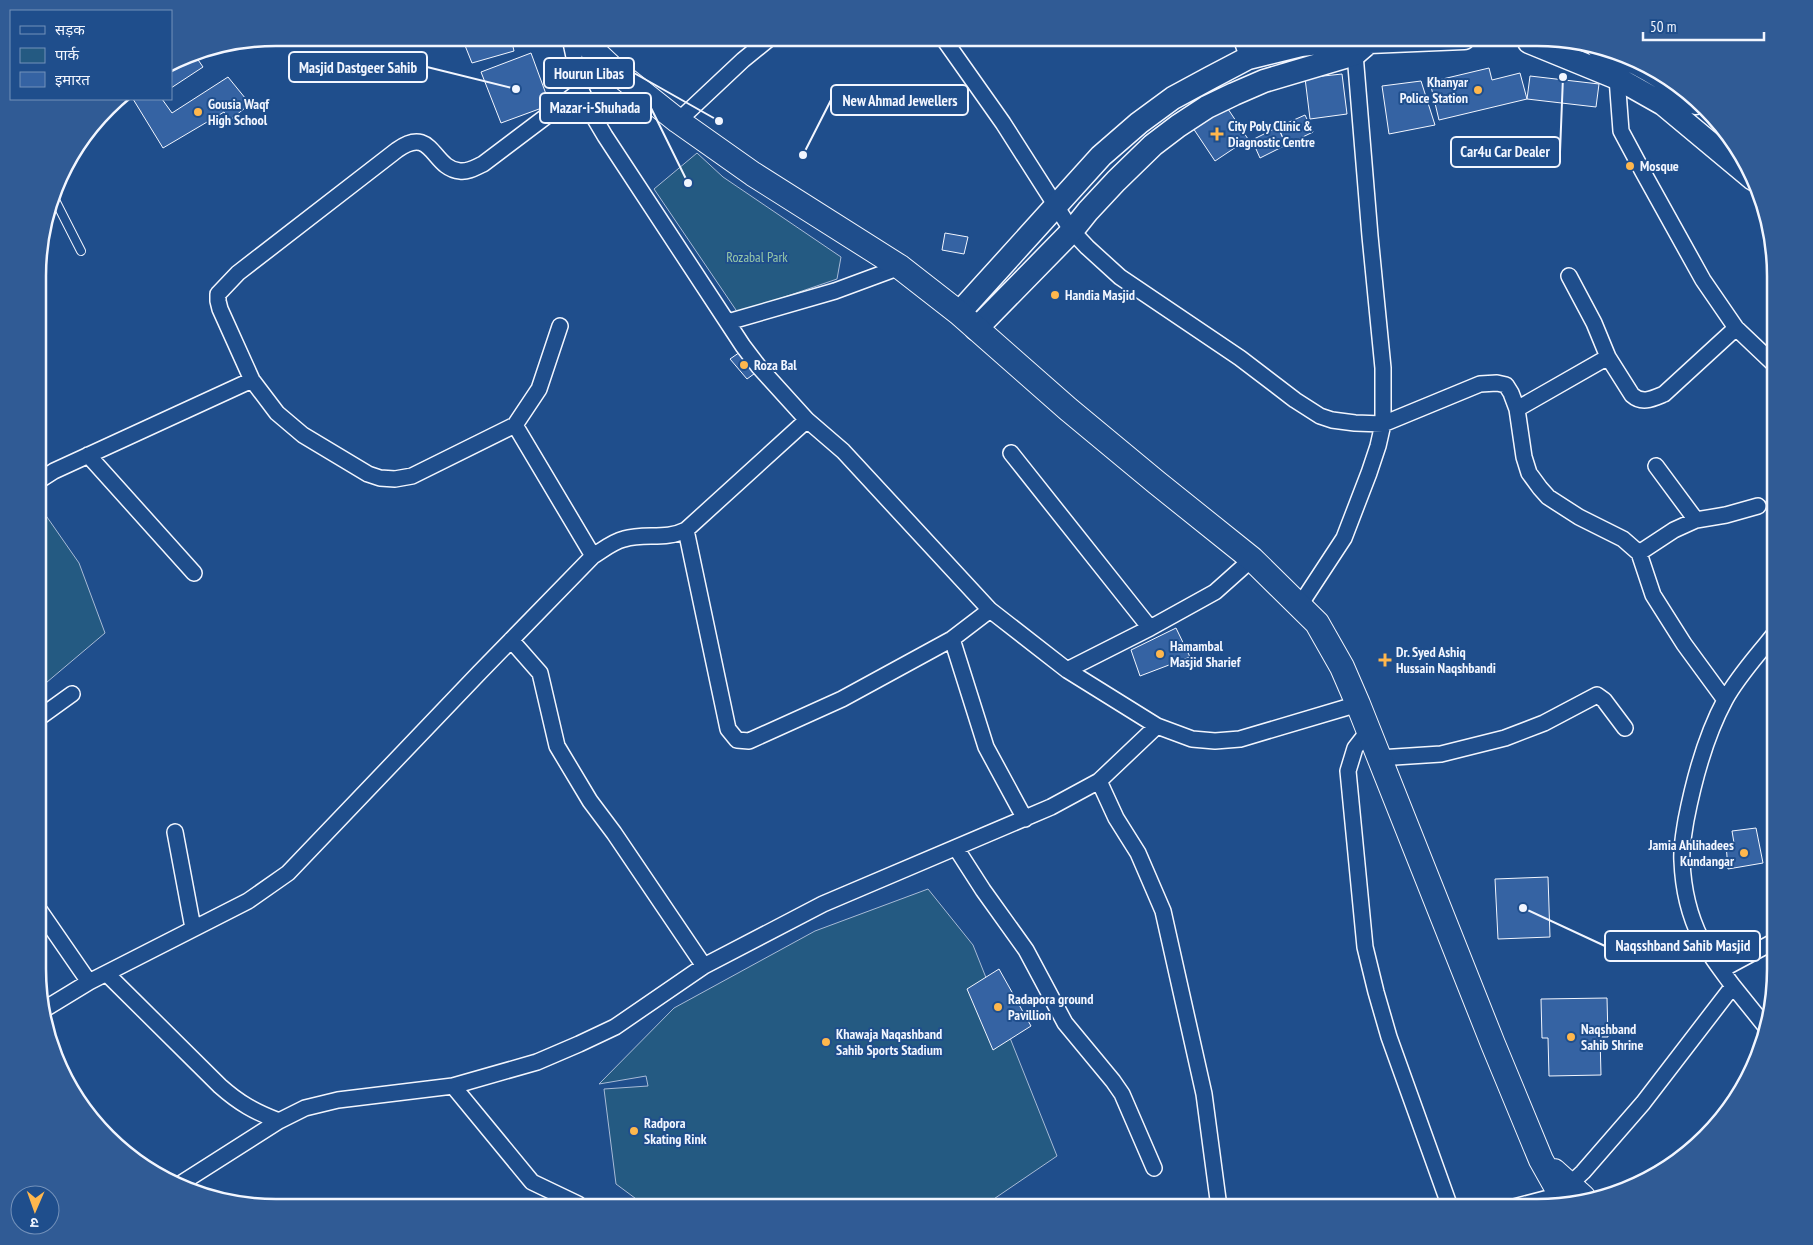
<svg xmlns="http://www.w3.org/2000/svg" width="1813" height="1245" font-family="'PT Sans Narrow','Noto Sans Devanagari',sans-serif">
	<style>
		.green { fill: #245a82; stroke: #a8bbd7 }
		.building { fill: #3563a3; stroke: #f2f6ff }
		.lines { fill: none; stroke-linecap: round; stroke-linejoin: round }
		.service-casing { stroke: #f2f6ff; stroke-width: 10 }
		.minor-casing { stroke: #f2f6ff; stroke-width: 18 }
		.primary-casing { stroke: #f2f6ff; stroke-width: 25 }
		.trunk-casing { stroke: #f2f6ff; stroke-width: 26 }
		.service { stroke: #1f4e8c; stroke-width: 8 }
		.minor { stroke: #1f4e8c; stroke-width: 15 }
		.primary { stroke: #1f4e8c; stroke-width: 22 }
		.trunk { stroke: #1f4e8c; stroke-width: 24 }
		.poi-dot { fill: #ffb74d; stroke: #1f4e8c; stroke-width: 2 }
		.labels { text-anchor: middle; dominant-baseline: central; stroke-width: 4; stroke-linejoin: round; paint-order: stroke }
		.poi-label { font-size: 14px; font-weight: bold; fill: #f2f6ff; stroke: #1f4e8c; text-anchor: start }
		.park-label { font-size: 14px; fill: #97c8a6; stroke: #1f4e8c }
		.rim { fill: none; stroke: #f2f6ff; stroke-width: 2.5 }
		.leader { fill: none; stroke: #f2f6ff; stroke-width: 2 }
		.callout-dot { fill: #f2f6ff; stroke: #1f4e8c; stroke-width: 2 }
		.callout { fill: #1f4e8c; stroke: #f2f6ff; stroke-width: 2 }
		.callout-label { font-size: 15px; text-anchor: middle; font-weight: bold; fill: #f2f6ff }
	</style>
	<rect width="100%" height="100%" fill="#1f4e8c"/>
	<!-- green -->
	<path class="green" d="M697 153 723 177 841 257 837 279 738 313 654 189Z
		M40 507 79 563 105 633 40 688Z
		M928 889 973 945 1057 1156 982 1207H647L616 1184 604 1089 648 1086 646 1076 599 1084 674 1008 815 931Z"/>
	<!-- building -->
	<path class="building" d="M462 38H511L514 51 472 63Z
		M531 53 550 105 501 123 481 72Z
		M194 54 203 67 171 88V64L185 56Z
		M1489 68 1492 80 1520 73 1527 99 1439 120 1430 82Z
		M1342 74 1347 114 1310 119 1305 78Z
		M1530 76 1599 84 1596 107 1527 99Z
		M228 77 250 104 230 120 224 112 163 148 133 99H162L172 113Z
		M1421 81 1435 125 1389 134 1382 86Z
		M1226 106 1248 139 1215 161 1193 128Z
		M1305 115 1313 132 1286 145 1278 127Z
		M1278 127 1286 145 1260 158 1252 140Z
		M945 233 968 237 964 254 942 250Z
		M743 350 758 371 747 379 730 359Z
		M1176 628 1190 657 1140 676 1131 650Z
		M1756 828 1763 863 1728 869 1726 844 1734 843 1732 831Z
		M1548 877 1550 937 1498 939 1495 879Z
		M999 969 1031 1026 993 1050 967 989Z
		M1607 998 1608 1037H1600L1601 1075 1549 1076 1548 1038H1542L1541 999Z"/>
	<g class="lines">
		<defs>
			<path id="service" d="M54 198 81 251"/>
			<path id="minor" d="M570 38 581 90 592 114 605 136 743 346 759 367 807 420 843 451 990 610 1067 670 1157 726 1192 739 1215 741 1240 739 1358 704
				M943 38 1003 123 1072 231 1087 247 1120 277 1240 358 1295 400 1320 416 1332 420 1355 423 1383 424 1480 384 1497 383 1506 385 1511 393 1517 409 1608 357 1632 395C1642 404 1652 399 1664 394L1736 328
				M1241 38 1248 58
				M1617 78 1621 131 1643 172 1703 280 1736 328 1775 365
				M678 121 743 60 770 38
				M1569 276 1594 323 1608 357
				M728 322 835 291 900 267
				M252 380 277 413 303 435 368 474 380 478 395 479 412 476 515 425 539 389 560 326
				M1517 409 1524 457 1529 473 1540 488 1548 497 1579 517 1623 539 1639 553 1653 595 1684 644 1725 700
				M515 425 593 556
				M1011 453 1150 628
				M88 455 194 573
				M1656 466 1696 520
				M40 480 54 471 252 380 220 309 218 301V294L238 273 397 150C433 124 432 169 460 171 469 172 476 167 483 164L581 90
				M686 530 728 729 737 740 749 741 842 699 952 639 990 610
				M1639 553 1674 530 1696 520 1726 515 1758 506
				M1300 605 1344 538 1369 473 1378 446 1383 424V368L1370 236 1355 54
				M952 639 986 747 1025 819
				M511 640 540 673 557 746 590 801 614 833 704 966
				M1067 670 1150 628 1215 592 1252 559
				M40 717 72 694
				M1369 730 1355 748 1348 771 1365 947 1376 992 1389 1037 1450 1207
				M1379 758 1441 754 1505 738 1544 723 1597 695 1604 700 1625 728
				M1099 781 1116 818 1138 853 1163 911 1204 1094 1219 1207
				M175 832 193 928
				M956 848 983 890 1026 950 1065 1023 1113 1081 1122 1094 1154 1168
				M40 911 89 982
				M1721 970 1775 941
				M107 974 220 1086C239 1103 255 1112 279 1121
				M1733 986 1766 1027
				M43 1010 89 982 248 901 288 873 479 673 593 556C603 550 612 542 624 539 645 533 666 540 686 530L807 420
				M453 1086 532 1182 578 1204 581 1207
				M180 1184 279 1121 305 1108 338 1100 453 1086 537 1062 579 1044 615 1027 704 966 823 904 1051 807 1099 781 1157 726
				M1570 1184 1583 1172 1643 1103 1733 986C1722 971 1709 955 1701 939 1689 915 1683 888 1682 861 1681 847 1684 833 1686 820 1694 779 1705 737 1725 700 1738 676 1758 655 1775 633
				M1514 1207 1560 1195"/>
			<path id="primary" d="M1529 42 1617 78 1663 104 1753 179
				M1598 47C1634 60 1666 78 1695 103
				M959 313 1101 156 1139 123 1173 98 1210 78 1248 58 1301 45 1337 41 1369 42 1464 38
				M976 329 1072 231 1088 211 1116 181 1153 145 1178 126 1207 107 1234 94 1264 81 1355 54 1369 42"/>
			<path id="trunk" d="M580 38 615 71 678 121 753 174 900 267 959 313 1068 409 1156 482 1252 559 1317 623 1342 667 1358 704 1493 1044 1541 1160 1564 1201
				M1554 1171 1583 1197"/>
		</defs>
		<!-- service casing -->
		<use href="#service" class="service-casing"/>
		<!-- minor casing -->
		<use href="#minor" class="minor-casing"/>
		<!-- primary casing -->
		<use href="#primary" class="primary-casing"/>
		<!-- trunk casing -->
		<use href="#trunk" class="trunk-casing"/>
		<!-- service -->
		<use href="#service" class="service"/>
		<!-- minor -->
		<use href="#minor" class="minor"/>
		<!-- primary -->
		<use href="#primary" class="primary"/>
		<!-- trunk -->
		<use href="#trunk" class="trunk"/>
	</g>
	<!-- markers -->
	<g class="poi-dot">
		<circle cx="1478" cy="90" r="5"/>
		<circle cx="198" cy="112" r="5"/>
		<path d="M1214.5 126.5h5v5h5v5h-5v5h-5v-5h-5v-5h5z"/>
		<circle cx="1630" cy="166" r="5"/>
		<circle cx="1055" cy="295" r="5"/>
		<circle cx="744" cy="365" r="5"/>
		<circle cx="1160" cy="654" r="5"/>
		<path d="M1382.5 652.5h5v5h5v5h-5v5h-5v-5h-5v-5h5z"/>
		<circle cx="1744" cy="853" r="5"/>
		<circle cx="998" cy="1007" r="5"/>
		<circle cx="1571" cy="1037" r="5"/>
		<circle cx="826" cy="1042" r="5"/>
		<circle cx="634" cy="1131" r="5"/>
	</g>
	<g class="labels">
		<!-- poi labels -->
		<g class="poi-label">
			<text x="1468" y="82" text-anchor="end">Khanyar<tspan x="1468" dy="16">Police Station</tspan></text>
			<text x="208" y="104">Gousia Waqf<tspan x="208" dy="16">High School</tspan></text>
			<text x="1228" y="126">City Poly Clinic &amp;<tspan x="1228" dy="16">Diagnostic Centre</tspan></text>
			<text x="1640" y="166">Mosque</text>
			<text x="1065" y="295">Handia Masjid</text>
			<text x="754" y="365">Roza Bal</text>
			<text x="1170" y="646">Hamambal<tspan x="1170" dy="16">Masjid Sharief</tspan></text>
			<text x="1396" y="652">Dr. Syed Ashiq<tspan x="1396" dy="16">Hussain Naqshbandi</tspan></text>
			<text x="1734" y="845" text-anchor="end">Jamia Ahlihadees<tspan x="1734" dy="16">Kundangar</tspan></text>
			<text x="1008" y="999">Radapora ground<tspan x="1008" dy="16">Pavillion</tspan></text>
			<text x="1581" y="1029">Naqshband<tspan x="1581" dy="16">Sahib Shrine</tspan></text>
			<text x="836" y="1034">Khawaja Naqashband<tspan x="836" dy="16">Sahib Sports Stadium</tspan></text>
			<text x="644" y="1123">Radpora<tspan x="644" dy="16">Skating Rink</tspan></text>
		</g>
		<!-- park labels -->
		<g class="park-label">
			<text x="757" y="257">Rozabal Park</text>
		</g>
	</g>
	<!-- crop -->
	<path d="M0 0H1813V1245H0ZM276 46H1537A230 230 0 0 1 1767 276V969A230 230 0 0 1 1537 1199H276A230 230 0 0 1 46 969V276A230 230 0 0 1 276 46Z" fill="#305b95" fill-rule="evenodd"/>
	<path class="rim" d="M276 46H1537A230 230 0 0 1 1767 276V969A230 230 0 0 1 1537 1199H276A230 230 0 0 1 46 969V276A230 230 0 0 1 276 46Z"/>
	<!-- callouts -->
	<path class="leader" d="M516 89L427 67M719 121L634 73M803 155L831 100M688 183L651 108M1563 77L1560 152M1523 908L1605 946"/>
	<g class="callout-dot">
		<circle cx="516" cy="89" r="5"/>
		<circle cx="719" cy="121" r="5"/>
		<circle cx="803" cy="155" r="5"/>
		<circle cx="688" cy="183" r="5"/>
		<circle cx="1563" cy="77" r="5"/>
		<circle cx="1523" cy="908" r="5"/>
	</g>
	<g class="callout">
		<rect x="289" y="52" width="138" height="30" rx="5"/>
		<rect x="544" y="58" width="90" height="30" rx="5"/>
		<rect x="831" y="85" width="137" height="30" rx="5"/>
		<rect x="540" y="93" width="111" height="30" rx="5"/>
		<rect x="1451" y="137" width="109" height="30" rx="5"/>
		<rect x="1605" y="931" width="155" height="30" rx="5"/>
	</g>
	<g class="callout-label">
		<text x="358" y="73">Masjid Dastgeer Sahib</text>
		<text x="589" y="79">Hourun Libas</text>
		<text x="900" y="106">New Ahmad Jewellers</text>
		<text x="595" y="113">Mazar-i-Shuhada</text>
		<text x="1505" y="157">Car4u Car Dealer</text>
		<text x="1683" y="951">Naqsshband Sahib Masjid</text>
	</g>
	<!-- legend -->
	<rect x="10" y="10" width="162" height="90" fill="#1f4e8c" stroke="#7391ba"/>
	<rect x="20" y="26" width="25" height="8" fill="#1f4e8c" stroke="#7391ba"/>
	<text x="55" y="35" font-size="15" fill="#f2f6ff">सड़क</text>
	<rect x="20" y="48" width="25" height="15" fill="#245a82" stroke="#7391ba"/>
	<text x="55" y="60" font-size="15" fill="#f2f6ff">पार्क</text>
	<rect x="20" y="72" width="25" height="15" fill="#3563a3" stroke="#7391ba"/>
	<text x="55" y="85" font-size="15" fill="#f2f6ff">इमारत</text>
	<!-- north arrow -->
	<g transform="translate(35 1210) rotate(182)"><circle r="24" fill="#1f4e8c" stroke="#7391ba"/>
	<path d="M0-4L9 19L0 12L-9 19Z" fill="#ffb74d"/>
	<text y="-8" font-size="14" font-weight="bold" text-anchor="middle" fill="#f2f6ff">उ</text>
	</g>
	<!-- scale -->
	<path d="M1643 32v8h121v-8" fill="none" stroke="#f2f6ff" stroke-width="2.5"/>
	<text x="1650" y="32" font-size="15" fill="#f2f6ff" stroke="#1f4e8c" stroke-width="4" paint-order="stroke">50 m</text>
</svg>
